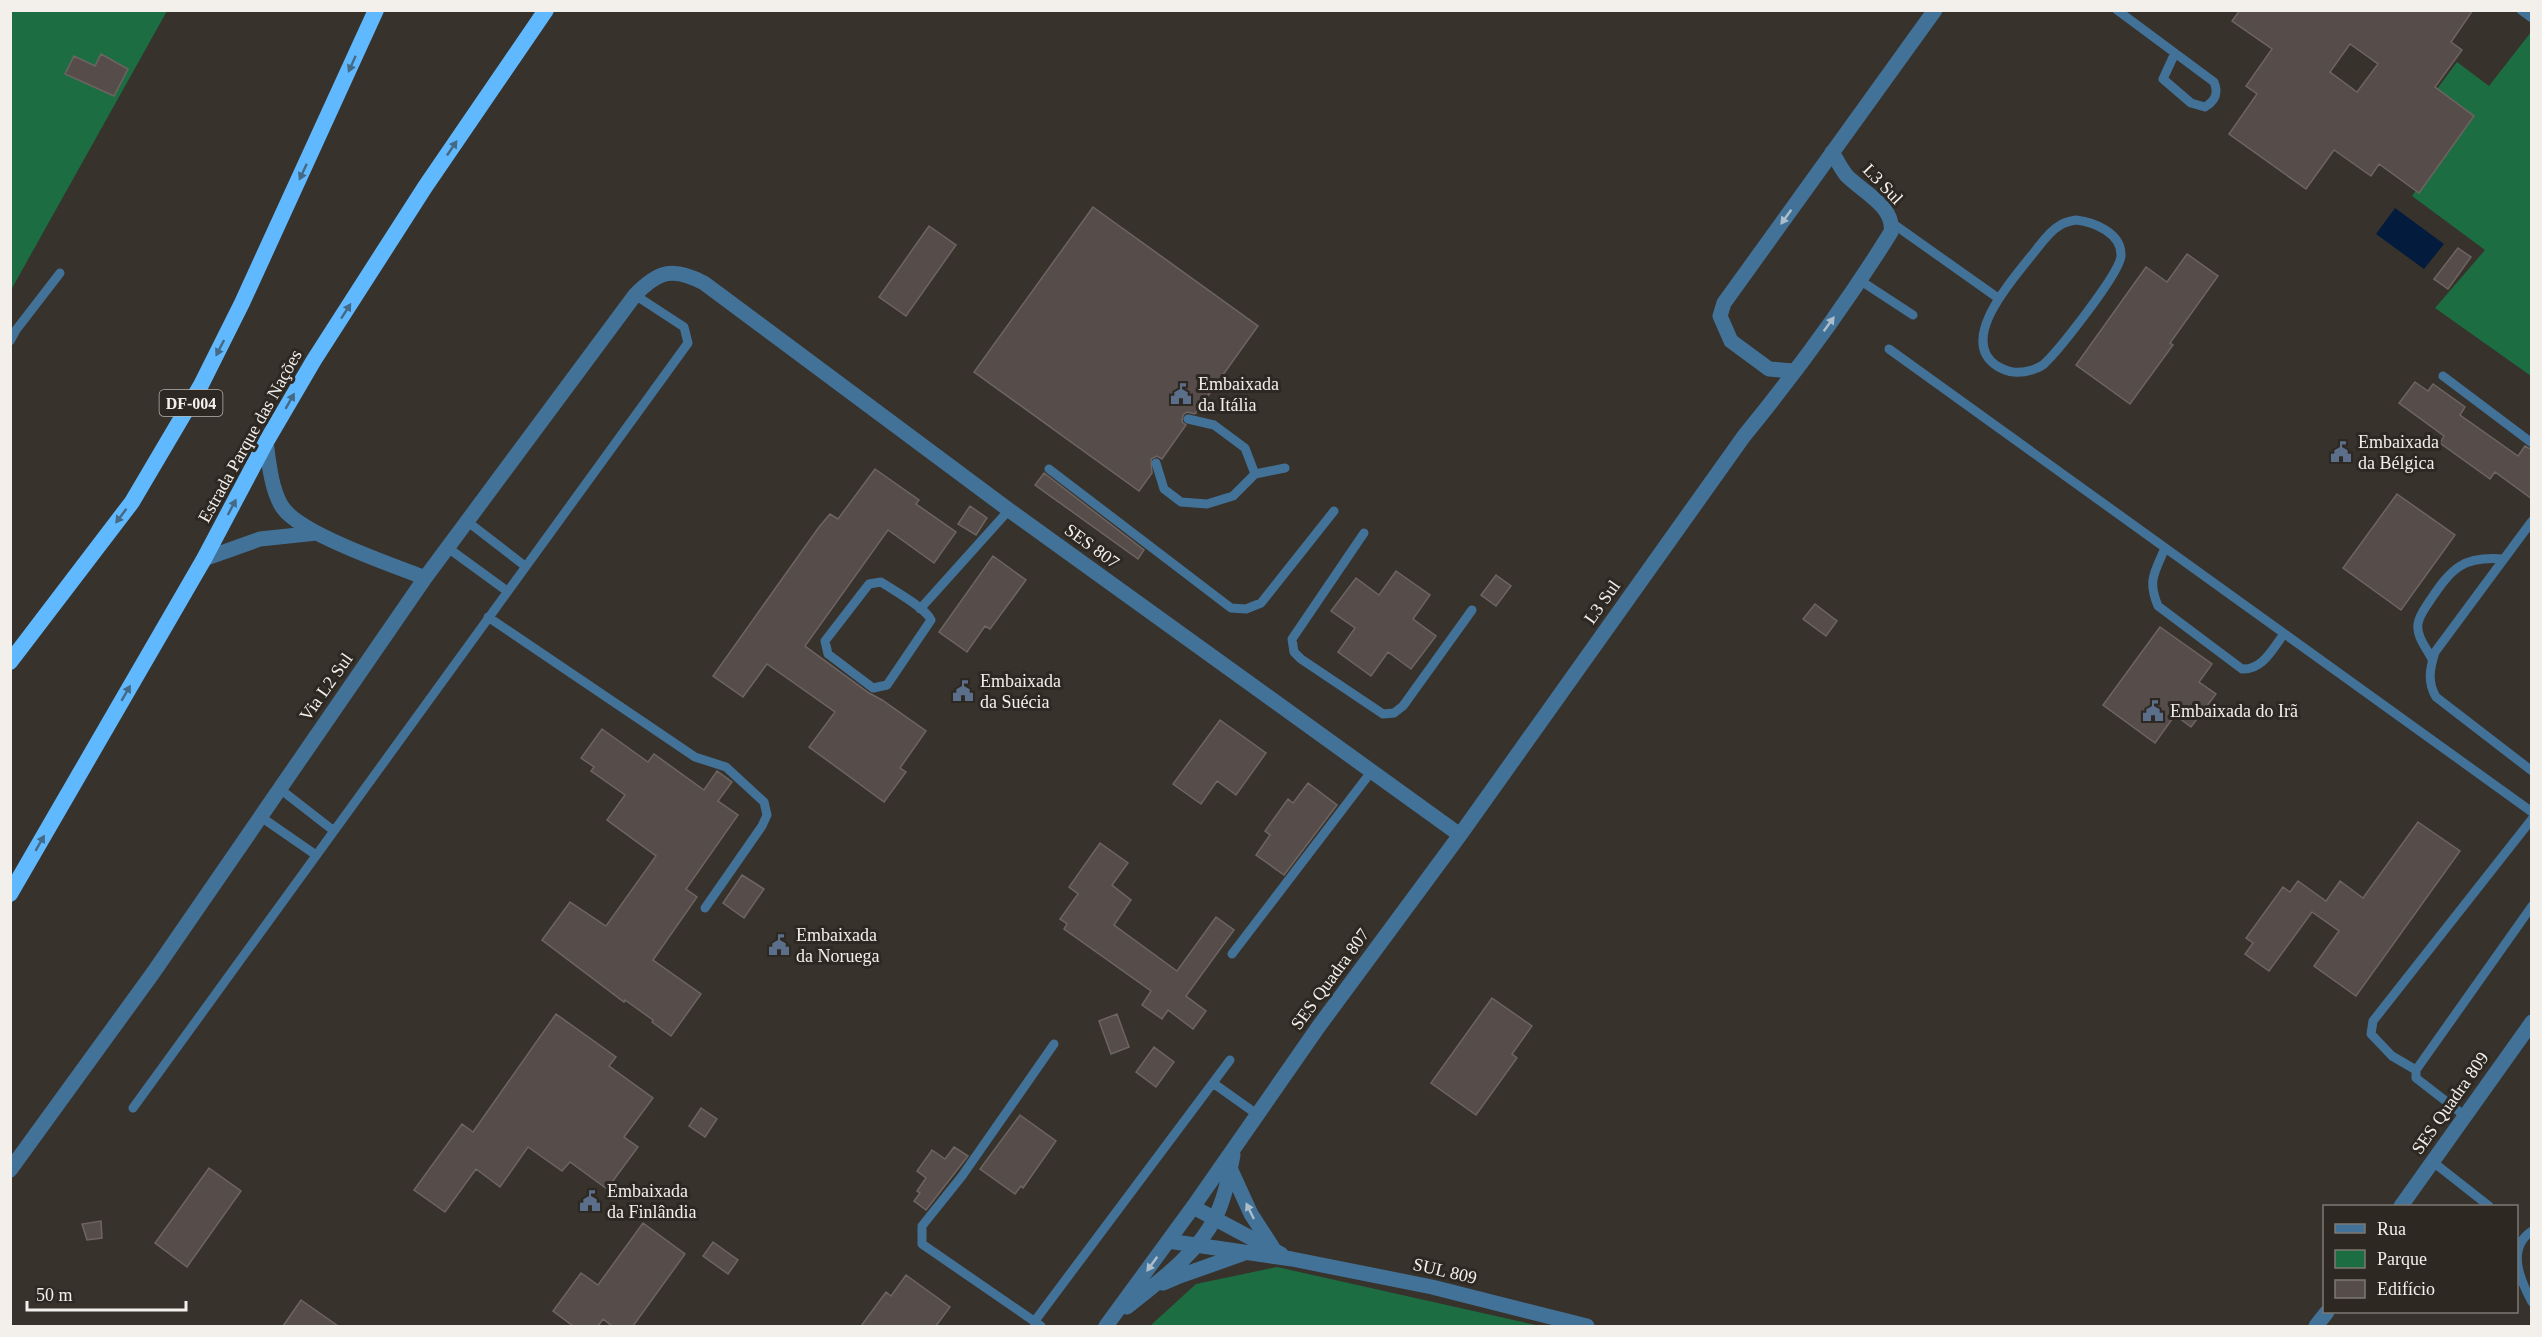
<svg xmlns="http://www.w3.org/2000/svg" width="2542" height="1337" font-family="'Times New Roman',serif">
	<style>
		.green { fill: #1d6d42 }
		.water { fill: #031b3d }
		.building { fill: #564d4b; stroke: #6e6462; stroke-width: 1.5; fill-rule: evenodd }
		.lines { fill: none; stroke-linecap: round; stroke-linejoin: round }
		.service { stroke: #437299; stroke-width: 9 }
		.tertiary { stroke: #437299; stroke-width: 15 }
		.trunk { stroke: #60b9fe; stroke-width: 16 }
		.oneway { fill: #446985 }
		.oneway2 { fill: #adbecb }
		.labels { text-anchor: middle; dominant-baseline: central; stroke-width: 6; stroke-linejoin: round; paint-order: stroke }
		.shield { fill: #2d2822; stroke: #b8b4af; stroke-width: 1.5 }
		.shield-label { font-size: 16px; font-weight: bold; fill: #f3f0ec }
		.street-label { font-size: 18px; fill: #f3f0ec; stroke: #2d2822 }
		.poi-label { font-size: 18px; fill: #f3f0ec; stroke: #2d2822; text-anchor: start }
	</style>
	<rect width="100%" height="100%" fill="#37322c"/>
	<!-- green -->
	<path class="green" d="M11 11H167L11 290Z
		M2531 32V376L2435 308 2485 250 2412 196 2469 114 2437 89 2457 62 2489 86Z
		M1277 1267 1540 1326H1150L1196 1284Z"/>
	<!-- water -->
	<path class="water" d="M2395 208 2444 244 2424 269 2376 234Z"/>
	<!-- building -->
	<path class="building" d="M2240 10H2473L2451 42 2462 50 2435 87 2474 116 2419 193 2379 164 2371 176 2334 150 2306 189 2229 134 2257 94 2246 86 2272 49 2232 21ZM2350 44 2378 64 2357 92 2330 72Z
		M101 54 128 69 114 96 65 74 74 56 95 66Z
		M1093 207 1258 326 1195 414 1187 412 1183 415 1182 422 1186 425 1162 459 1157 456 1151 459 1152 473 1139 491 974 372Z
		M929 226 956 245 906 316 879 297Z
		M2458 248 2471 257 2448 289 2434 279Z
		M2187 254 2218 276 2170 343 2173 345 2130 404 2076 365 2146 267 2167 282Z
		M2415 382 2428 391 2433 384 2465 407 2460 415 2518 456 2525 446 2532 450V499L2495 472 2490 479 2440 443 2444 436 2399 403Z
		M875 469 919 500 916 504 956 532 934 563 888 530 805 646 869 693 882 700 926 731 900 768 906 772 884 802 809 747 835 712 767 664 743 697 713 676 819 527 830 514 838 519Z
		M1044 473 1144 550 1138 559 1035 485Z
		M2397 494 2455 535 2401 610 2343 568Z
		M970 506 987 518 976 535 958 524Z
		M993 556 1026 580 990 629 985 626 967 652 939 632Z
		M1396 571 1430 595 1413 619 1436 636 1411 669 1388 652 1371 676 1338 652 1355 628 1331 611 1356 578 1379 595Z
		M1496 575 1511 586 1496 606 1481 595Z
		M1815 604 1837 621 1826 636 1803 619Z
		M2160 627 2212 664 2199 682 2216 694 2191 727 2175 715 2155 743 2103 705Z
		M1220 720 1266 753 1236 795 1217 781 1201 804 1173 784Z
		M602 729 648 762 654 754 704 790 717 771 732 782 718 801 738 815 686 889 697 897 653 960 701 994 671 1036 652 1022 653 1020 625 1000 624 1002 542 940 570 902 606 926 656 856 607 820 625 795 591 771 594 767 581 758Z
		M1308 783 1337 805 1284 875 1256 855 1270 835 1265 831 1288 799 1293 803Z
		M2418 822 2460 851 2356 996 2314 966 2339 931 2312 912 2269 971 2245 954 2253 943 2246 938 2283 887 2290 892 2298 881 2326 901 2340 881 2363 898Z
		M1100 843 1128 863 1112 885 1131 900 1114 925 1177 971 1216 917 1234 930 1186 996 1206 1011 1193 1029 1168 1010 1162 1019 1142 1005 1151 991 1064 929 1067 924 1060 919 1078 894 1069 887Z
		M742 875 764 889 744 918 723 903Z
		M1492 998 1532 1026 1512 1054 1517 1058 1476 1115 1431 1083Z
		M556 1014 616 1057 609 1066 653 1098 624 1137 638 1147 607 1189 570 1162 562 1171 528 1147 500 1187 476 1169 445 1212 414 1190 462 1124 473 1132Z
		M1117 1014 1129 1047 1111 1054 1099 1021Z
		M1154 1047 1174 1062 1156 1087 1136 1072Z
		M701 1108 717 1119 705 1137 689 1126Z
		M1020 1115 1056 1141 1023 1188 1021 1186 1015 1194 980 1169Z
		M954 1147 968 1156 926 1210 914 1201 920 1193 917 1191 926 1178 917 1171 932 1150 945 1159Z
		M209 1168 241 1191 187 1267 155 1243Z
		M101 1221 102 1238 87 1240 82 1224Z
		M643 1223 685 1254 633 1326H612L603 1319 598 1326H573L553 1311 581 1273 598 1285Z
		M713 1242 738 1260 728 1274 703 1256Z
		M906 1275 950 1307 936 1326H861L886 1292 891 1296Z
		M301 1300 338 1326H283Z"/>
	<g class="lines">
		<!-- service -->
		<path class="service" d="M2117 10 2214 82C2219 94 2215 101 2205 107L2191 103 2163 79 2175 53
			M2521 10 2532 18
			M2076 220C2094 222 2122 233 2121 256 2120 273 2059 350 2044 364 2041 367 2037 368 2032 370 2019 374 2009 373 1997 366 1957 340 2013 279 2031 256 2039 247 2048 232 2059 226 2064 222 2070 221 2076 220Z
			M1892 223 1998 298
			M1861 281 1913 315
			M10 341 16 330 60 273
			M1889 349 2532 812
			M2443 376 2532 443
			M1188 419 1214 425 1245 448 1255 474
			M1156 463 1164 489 1181 502 1207 504 1233 496 1255 474 1285 468
			M1049 469 1231 608 1246 609 1261 603 1334 511
			M2532 521 2435 652C2430 668 2427 682 2436 697L2532 771
			M468 522 525 566
			M1364 533 1292 639 1294 652 1301 659 1383 714 1394 713 1403 706 1472 610
			M448 548 507 591
			M2165 548C2155 572 2147 580 2158 606L2242 669C2263 670 2273 648 2284 634
			M881 582C893 590 926 608 931 620L887 685 873 688 828 654 825 641 869 584Z
			M920 609 1009 510
			M488 617 695 757 726 767 764 802 767 815 762 826 705 908
			M2432 659C2427 649 2416 636 2418 624 2419 615 2426 607 2431 599 2452 568 2463 556 2503 559
			M280 789 334 831
			M261 817 316 855
			M1232 954 1371 772
			M2416 1070 2392 1056 2371 1034 2373 1021 2532 819
			M1213 1083 1258 1115
			M133 1108 688 343 684 327 635 295
			M2465 1116 2416 1078V1070L2532 906
			M2433 1162 2489 1206
			M2532 1231C2506 1248 2520 1280 2532 1302
			M1034 1322 1230 1060
			M1041 1326 922 1244V1226L962 1176 1054 1044"/>
		<!-- tertiary -->
		<path class="tertiary" d="M1794 371 1769 369 1731 341 1720 316 1724 303 1935 10
			M266 442C269 463 271 487 281 505 296 533 393 565 425 578
			M204 559 260 539 317 533
			M1230 1168 1251 1214 1273 1248
			M10 1170 153 973 425 578 635 295C659 270 674 267 704 283L1009 510 1460 835
			M2401 1206 2532 1022
			M1193 1207 1281 1254
			M1168 1241 1292 1259 1432 1287 1587 1326
			M1163 1283 1177 1277 1242 1254
			M1127 1307C1158 1282 1197 1254 1215 1218 1225 1198 1229 1176 1233 1155
			M1106 1326 1193 1207 1319 1026 1460 835 1744 436C1797 371 1847 303 1891 232 1895 207 1863 192 1847 176 1841 169 1837 160 1832 152
			M2316 1326 2327 1312"/>
		<!-- trunk -->
		<path class="trunk" d="M10 662 132 502 201 385 242 303 376 10
			M10 894 204 559 266 442 314 360 425 187 546 10"/>
	</g>
	<!-- one-way arrows -->
	<defs><path id="oneway-solid" d="M-6-.8H1V-3.2L6.5 0L1 3.2V.8H-6Z" transform="scale(1.5)"/></defs>
	<g class="oneway">
		<use href="#oneway-solid" transform="translate(352 64) rotate(114)"/>
		<use href="#oneway-solid" transform="translate(452 148) rotate(-56)"/>
		<use href="#oneway-solid" transform="translate(303 172) rotate(115)"/>
		<use href="#oneway-solid" transform="translate(346 311) rotate(-57)"/>
		<use href="#oneway-solid" transform="translate(220 348) rotate(117)"/>
		<use href="#oneway-solid" transform="translate(290 401) rotate(-60)"/>
		<use href="#oneway-solid" transform="translate(232 507) rotate(-62)"/>
		<use href="#oneway-solid" transform="translate(121 516) rotate(127)"/>
		<use href="#oneway-solid" transform="translate(126 693) rotate(-60)"/>
		<use href="#oneway-solid" transform="translate(40 843) rotate(-60)"/>
	</g>
	<g class="oneway2">
		<use href="#oneway-solid" transform="translate(1786 217) rotate(126)"/>
		<use href="#oneway-solid" transform="translate(1829 324) rotate(-54)"/>
		<use href="#oneway-solid" transform="translate(1250 1211) rotate(-116)"/>
		<use href="#oneway-solid" transform="translate(1152 1264) rotate(126)"/>
	</g>
	<!-- icons -->
	<defs>
		<symbol id="civic-bare" viewBox="-9 -9 18 18"><path d="M-.6-6.5H3V-4.5H.6V-3L4-1V1h2V6H-6V1h2V-1L-.6-3ZM-1.2 2.5V6h2.4V2.5Z" fill="#5c6f8a" stroke="#2d2822" stroke-width="2.5" paint-order="stroke"/></symbol>
	</defs>
	<g fill-rule="evenodd">
		<use href="#civic-bare" x="1166" y="379" width="30" height="30"/>
		<use href="#civic-bare" x="2326" y="437" width="30" height="30"/>
		<use href="#civic-bare" x="948" y="676" width="30" height="30"/>
		<use href="#civic-bare" x="2138" y="696" width="30" height="30"/>
		<use href="#civic-bare" x="764" y="930" width="30" height="30"/>
		<use href="#civic-bare" x="575" y="1186" width="30" height="30"/>
	</g>
	<g class="labels">
		<!-- shield labels -->
		<rect class="shield" x="159.5" y="390" width="63" height="26" rx="4.5"/>
		<g class="shield-label">
			<text x="191" y="403">DF-004</text>
		</g>
		<!-- street labels -->
		<g class="street-label">
			<text transform="translate(1883 184) rotate(46)">L3 Sul</text>
			<text transform="translate(250 436) rotate(-61)">Estrada Parque das Nações</text>
			<text transform="translate(1092 546) rotate(36)">SES 807</text>
			<text transform="translate(1602 602) rotate(-55)">L3 Sul</text>
			<text transform="translate(326 687) rotate(-55)">Via L2 Sul</text>
			<text transform="translate(1330 979) rotate(-54)">SES Quadra 807</text>
			<text transform="translate(2450 1103) rotate(-55)">SES Quadra 809</text>
			<text transform="translate(1445 1271) rotate(13)">SUL 809</text>
		</g>
		<!-- poi labels -->
		<g class="poi-label">
			<text x="1198" y="384">Embaixada<tspan x="1198" dy="21">da Itália</tspan></text>
			<text x="2358" y="442">Embaixada<tspan x="2358" dy="21">da Bélgica</tspan></text>
			<text x="980" y="681">Embaixada<tspan x="980" dy="21">da Suécia</tspan></text>
			<text x="2170" y="711">Embaixada do Irã</text>
			<text x="796" y="935">Embaixada<tspan x="796" dy="21">da Noruega</tspan></text>
			<text x="607" y="1191">Embaixada<tspan x="607" dy="21">da Finlândia</tspan></text>
		</g>
	</g>
	<!-- border -->
	<rect width="2542" height="1337" fill="none" stroke="#f3f0ec" stroke-width="24"/>
	<!-- legend -->
	<rect x="2323" y="1205" width="195" height="108" fill="#2d2822" stroke="#7c7873" stroke-width="1.5"/>
	<rect x="2335" y="1224" width="30" height="9" fill="#437299" stroke="#7c7873" stroke-width="1.5"/>
	<text x="2377" y="1235" font-size="18" fill="#f3f0ec">Rua</text>
	<rect x="2335" y="1250" width="30" height="18" fill="#1d6d42" stroke="#7c7873" stroke-width="1.5"/>
	<text x="2377" y="1265" font-size="18" fill="#f3f0ec">Parque</text>
	<rect x="2335" y="1280" width="30" height="18" fill="#564d4b" stroke="#7c7873" stroke-width="1.5"/>
	<text x="2377" y="1295" font-size="18" fill="#f3f0ec">Edifício</text>
	<!-- scale -->
	<path d="M27 1301v9h159v-9" fill="none" stroke="#f3f0ec" stroke-width="3"/>
	<text x="36" y="1301" font-size="18" fill="#f3f0ec" stroke="#2d2822" stroke-width="4.5" paint-order="stroke">50 m</text>
</svg>
